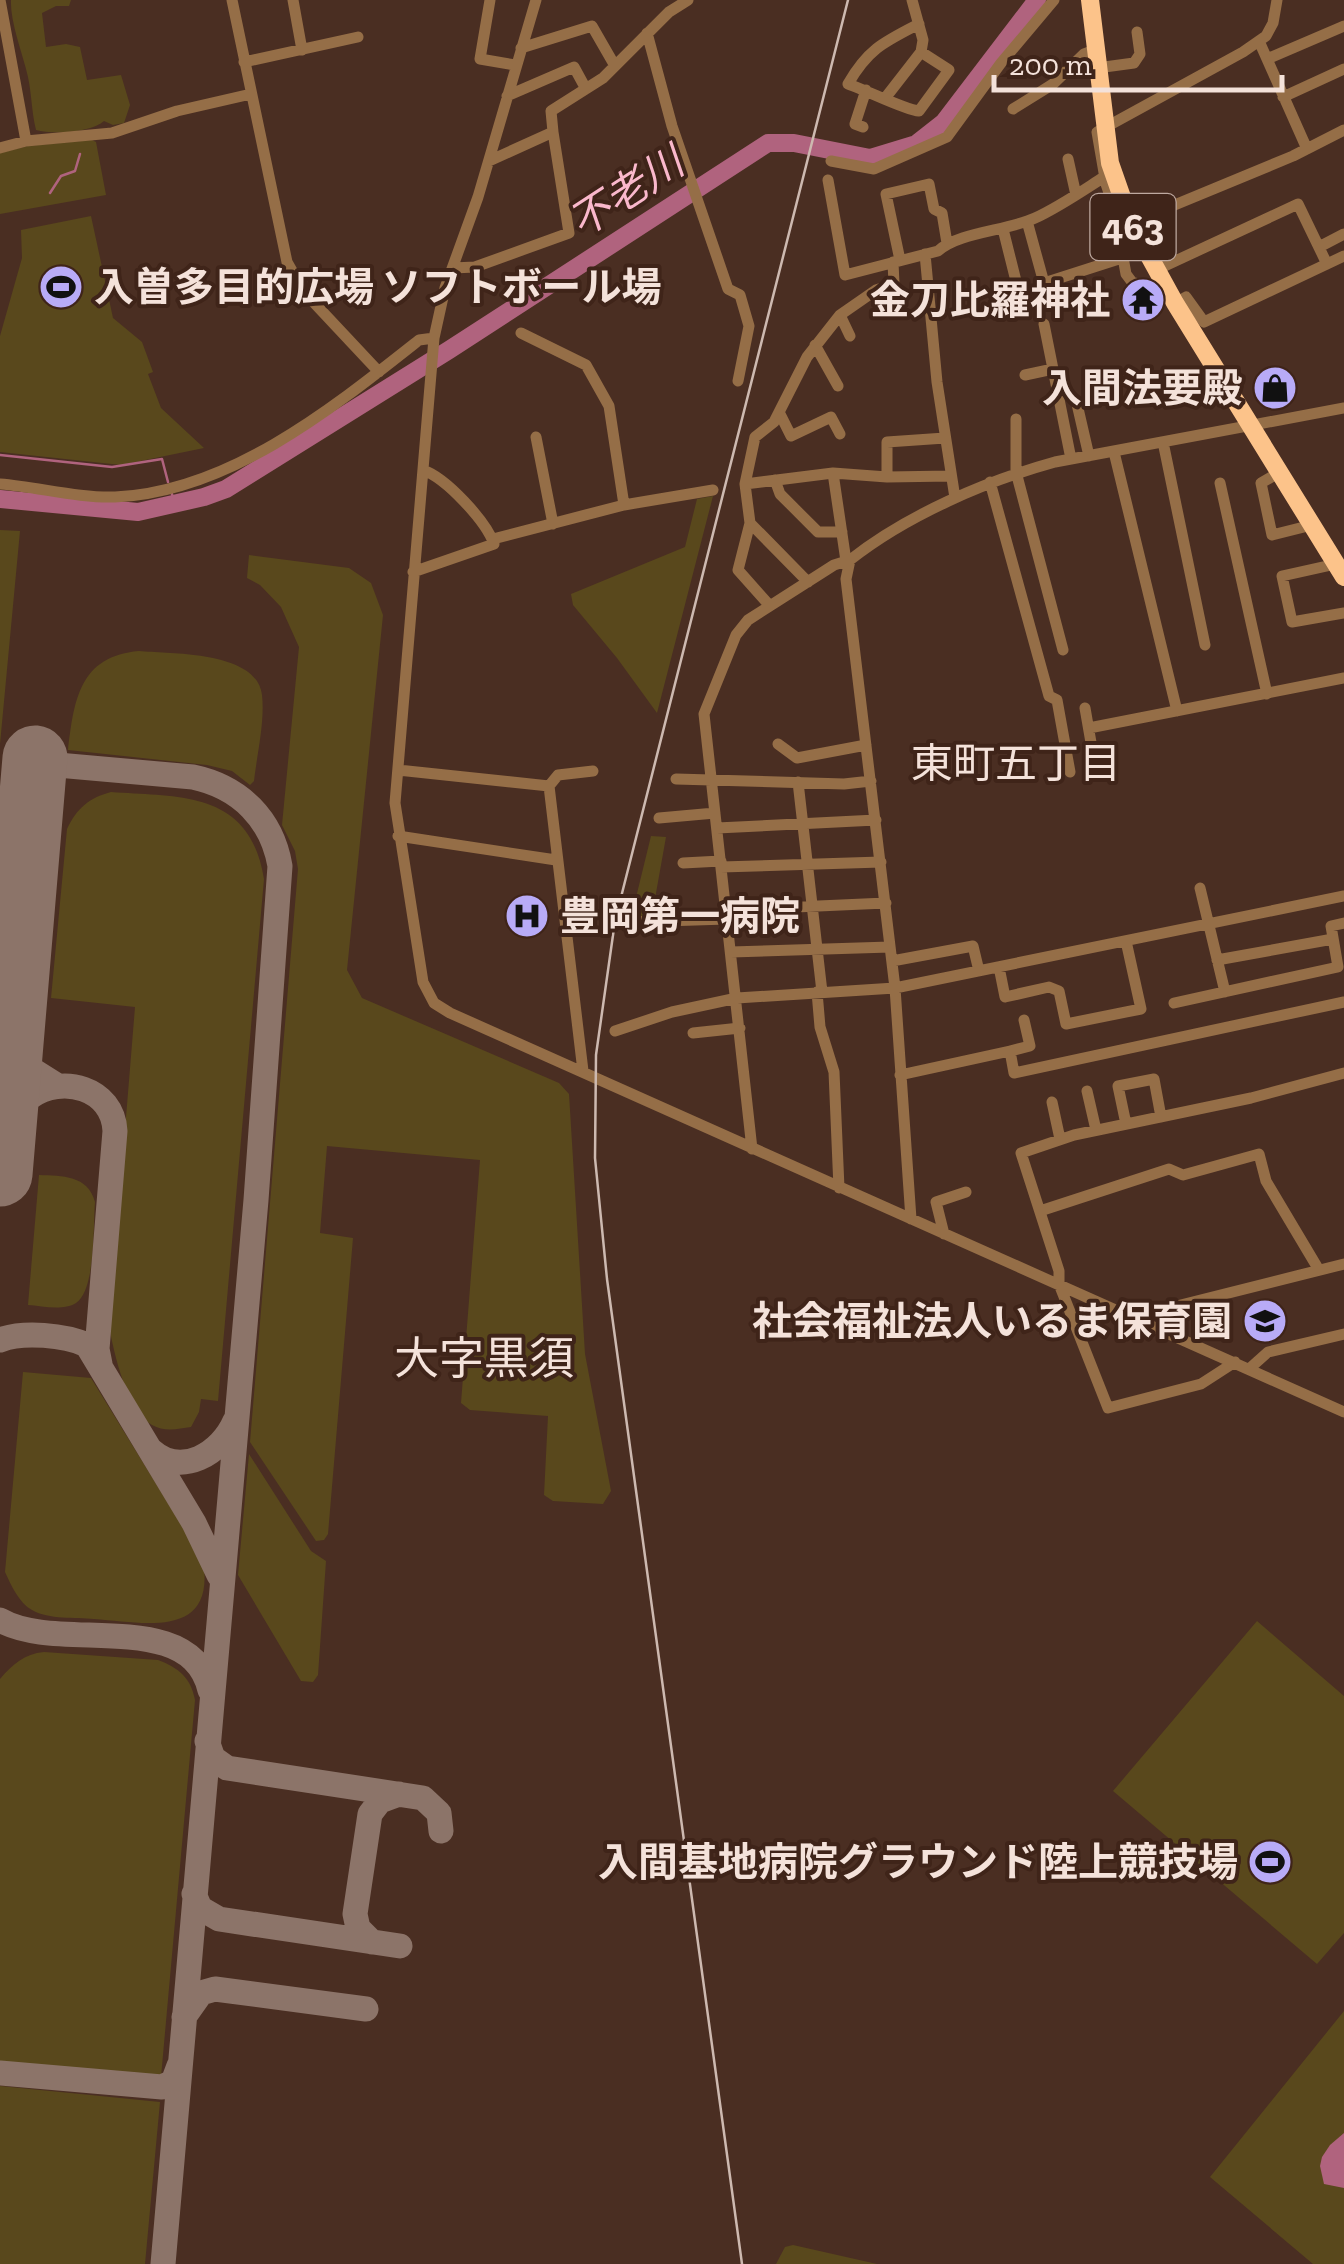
<svg xmlns="http://www.w3.org/2000/svg" width="1344" height="2264" font-family="'Zilla Slab','Noto Sans JP',serif">
	<style>
		.green { fill: #59481c }
		.water { fill: #b0637e }
		.lines { fill: none; stroke-linecap: round; stroke-linejoin: round }
		.stream { stroke: #b0637e; stroke-width: 2.5 }
		.river { stroke: #b0637e; stroke-width: 18 }
		.taxiway { stroke: #8c7469; stroke-width: 25 }
		.runway { stroke: #8c7469; stroke-width: 65 }
		.minor { stroke: #956e47; stroke-width: 11 }
		.highway { stroke: #fcc38a; stroke-width: 18 }
		.rail { stroke: #cdb9b0; stroke-width: 2.5 }
		.labels { text-anchor: middle; dominant-baseline: central; stroke-width: 8; stroke-linejoin: round; paint-order: stroke }
		.shield { fill: #3f2419; stroke: #bea9a0; stroke-width: 2.5 }
		.shield-label { font-size: 38px; font-weight: bold; fill: #f4e2da }
		.poi-label { font-size: 40px; font-weight: bold; fill: #f4e2da; stroke: #3f2419; text-anchor: end }
		.water-label { font-size: 42px; font-style: italic; fill: #fab8cc; stroke: #3f2419 }
		.neighbourhood-label { font-size: 42px; fill: #f4e2da; stroke: #3f2419 }
		.quarter-label { font-size: 45px; fill: #f4e2da; stroke: #3f2419 }
	</style>
	<rect width="100%" height="100%" fill="#4a2e22"/>
	<!-- green -->
	<path class="green" d="M11 0H71L69 6H56L42 13 46 47 66 44 80 47 87 80 121 75 130 105 124 123 113 125 104 121C92 132 54 135 36 130 31 110 32 90 26 69 21 49 10 20 11 0Z
		M92 140 96 142 106 195 0 214V153L28 146Z
		M91 216 113 318 142 342 153 372 148 374 161 408 204 448 121 465 0 452V336L22 258 21 230Z
		M713 496 657 713 617 658 573 605 571 594 685 547 697 499Z
		M0 530 20 531 0 744Z
		M249 555 349 568 371 583 383 615 347 970 362 998 559 1083 569 1094 585 1354 611 1491 603 1504 553 1501 544 1495 548 1416 470 1410 461 1403 480 1160 327 1146 320 1233 353 1238 328 1534 324 1540 316 1541 250 1442 298 869 295 851 282 825 299 647 281 607 260 585 247 578Z
		M139 651C172 654 257 651 262 695 265 722 257 754 254 781L250 785 232 771 207 765 68 750C74 701 79 656 139 651Z
		M111 792C182 797 250 791 264 879L218 1401 201 1399 199 1412 191 1427C178 1429 164 1432 152 1425 127 1411 114 1354 109 1326L135 1007 51 998 67 829C77 808 89 798 111 792Z
		M651 836 666 837 651 921 630 922Z
		M39 1175C62 1176 88 1175 95 1202 93 1225 96 1290 76 1303 63 1311 42 1306 28 1305Z
		M23 1372 91 1378 203 1560C216 1639 146 1623 94 1619 75 1617 49 1620 32 1610 19 1603 11 1585 5 1572Z
		M249 1454 311 1551 326 1561 318 1675 313 1682 301 1681 238 1575Z
		M1257 1621 1344 1696V1933L1317 1964 1113 1791Z
		M44 1652 158 1660C179 1668 191 1678 195 1700L161 2077 0 2064V1679C13 1664 24 1654 44 1652Z
		M1344 2011V2264H1313L1210 2177Z
		M0 2086 160 2102 145 2264H0Z
		M793 2245 877 2264H776L785 2247Z"/>
	<!-- water -->
	<path class="water" d="M1344 2133V2188L1324 2184 1320 2166 1322 2157 1330 2145Z"/>
	<g class="lines">
		<!-- stream -->
		<path class="stream" d="M50 193 61 176 75 171 80 154
			M0 455 112 467 162 459 168 482
			M171 490 174 503"/>
		<!-- river -->
		<path class="river" d="M0 499 138 512 204 497 226 489 449 350 768 143H794L870 158 916 144 944 122 1037 0"/>
		<!-- taxiway -->
		<path class="taxiway" d="M35 763 193 777C240 787 272 819 280 866L256 1200 163 2264
			M0 999 17 970
			M12 1034 31 1069 58 1086
			M0 1073 7 1089
			M3 1136C9 1121 16 1106 30 1097 62 1074 113 1088 115 1131L97 1349 100 1364
			M0 1340C23 1331 65 1335 87 1345L194 1523 219 1575
			M152 1451C181 1477 221 1454 235 1421
			M0 1620C58 1654 190 1606 210 1690
			M207 1741 213 1758 227 1768 423 1798 439 1813 441 1831
			M194 1894 200 1908 219 1919 400 1946
			M372 1942 358 1928 355 1914 370 1814 380 1801 399 1794
			M184 2017 201 1993 215 1989 366 2009
			M0 2073 162 2087 173 2082 179 2066"/>
		<!-- runway -->
		<path class="runway" d="M0 1174 35 758"/>
		<!-- minor -->
		<path class="minor" d="M0 0 26 141
			M232 0 287 262 304 292 379 372
			M293 0 302 50
			M490 0 480 59 515 65
			M536 0 478 197 445 288 434 338 395 803 423 982 434 1003 450 1013 1344 1412
			M919 24C884 42 868 49 848 84 866 90 905 110 919 111L949 70 921 52
			M647 33 672 126 728 289 740 295 749 326 738 381
			M1259 41 1307 149
			M521 48 592 26 615 66
			M1267 59 1344 26
			M244 62 358 37
			M1097 68 1134 63 1140 54 1137 32
			M507 96 574 67 586 89
			M886 97 921 52 923 40 912 0
			M1283 97 1344 69
			M1013 109 1053 84 1084 54 1095 50
			M863 127 855 124 866 90
			M0 148 26 141 112 133 177 111 251 94
			M1068 159 1076 195
			M489 161 553 132 551 111 603 78 669 12 688 0
			M831 161 874 169 947 137 1001 63 1054 0
			M828 180 845 275 938 251C959 232 1007 231 1035 218 1059 207 1082 191 1104 177
			M1027 221 1044 283 1122 258
			M1131 223 1293 156 1344 130
			M1003 229 1021 301
			M1319 247 1344 234
			M925 254 937 382 955 498
			M900 260 886 194 929 184 934 209 942 213 947 243
			M453 268 475 267 569 233 553 132
			M1156 270 1298 204 1327 264
			M1166 288 1140 285 1132 282 1126 274 1122 252 1125 240 1106 184 1097 132 1243 52 1266 36 1273 23 1277 0
			M1175 303 1186 297 1204 322 1344 256
			M840 315 850 336
			M1044 324 1071 459
			M521 333 586 365 609 406 624 505
			M815 345 838 386
			M1025 375 1053 369
			M1077 404 1089 456
			M779 412 791 436 831 417 840 434
			M1016 419V472L1063 650
			M536 437 553 524
			M945 438 887 442V477L951 476
			M1163 442 1205 645
			M1114 452 1177 711
			M1280 472 1261 483 1272 535 1312 525
			M833 473 887 477
			M775 480 780 494 818 532H842
			M990 482 1049 696 1057 700 1070 772
			M1220 483 1267 694
			M0 484C38 487 77 498 115 497 229 492 333 408 419 340L434 338
			M745 484 750 523 738 570 770 606
			M750 523 808 582
			M493 539 624 505 713 490
			M846 561 833 473 745 484 755 437 774 422 807 357 840 315 876 290 894 284 893 262
			M1336 564 1282 576 1292 622 1344 613
			M413 572 494 544C486 521 446 478 423 470
			M1085 708 1093 754
			M1089 728 1344 678
			M778 744 797 758 866 745
			M398 770 549 786
			M676 779 844 784 871 781
			M798 782 822 992
			M659 818 715 813
			M717 828 876 820
			M398 836 556 860
			M683 863 721 861
			M721 867 881 862
			M1200 888 1225 992
			M726 910 886 903
			M632 922 727 919
			M731 952 890 947
			M1217 960 1333 939
			M892 961 973 946 979 971
			M999 967 1005 997 1049 987 1059 991 1066 1024 1141 1009 1126 941
			M817 992 820 1027 834 1072 839 1188
			M1174 1003 1338 967 1331 926 1344 923
			M1024 1020 1030 1046 1010 1051 1014 1073 1344 1002
			M615 1031 672 1012 737 998 895 988 1344 896
			M693 1033 740 1028
			M583 1071 549 786 558 775 593 771
			M900 1075 1010 1051
			M1087 1091 1096 1130
			M1052 1102 1060 1139
			M1126 1124 1118 1086 1154 1079 1161 1117
			M752 1149 704 714 736 635 748 620 834 565 850 560
			M1040 1211 1169 1169 1183 1175 1259 1154 1266 1181 1319 1270
			M911 1219 895 988 846 579 850 560C907 515 986 481 1055 462L1344 408
			M944 1234 936 1202 966 1192
			M1133 1317 1344 1264
			M1235 1362 1201 1384 1108 1408 1059 1284V1271L1021 1153 1074 1135 1251 1098 1344 1073
			M1249 1369 1268 1352 1344 1334"/>
		<!-- highway -->
		<path class="highway" d="M1090 0 1110 163 1131 223 1175 303 1344 577"/>
		<!-- rail -->
		<path class="rail" d="M742 2264 607 1279 595 1158 596 1055 615 921 848 0"/>
	</g>
	<!-- icons -->
	<defs>
		<symbol id="stadium-disc" viewBox="-11 -11 22 22"><circle r="9.5" fill="#b8abf7" stroke="#3f2419"/><path d="M0-5a6.5 5 0 1 0 0 10a6.5 5 0 1 0 0-10ZM-3.5-1.8h7v3.6h-7Z" fill="#111"/></symbol>
		<symbol id="temple-disc" viewBox="-11 -11 22 22"><circle r="9.5" fill="#b8abf7" stroke="#3f2419"/><path d="M0-6L5-2H3V0L6.5 2.5H4V6H1.5V3h-3V6H-4V2.5H-6.5L-3 0V-2H-5Z" fill="#111"/></symbol>
		<symbol id="shop-disc" viewBox="-11 -11 22 22"><circle r="9.5" fill="#b8abf7" stroke="#3f2419"/><path d="M-5-2.5h2.3a2.7 3.5 0 0 1 5.4 0H5L5.5 6h-11ZM-1.5-2.5h3a1.5 2.3 0 0 0-3 0Z" fill="#111"/></symbol>
		<symbol id="hospital-disc" viewBox="-11 -11 22 22"><circle r="9.5" fill="#b8abf7" stroke="#3f2419"/><path d="M-5-5h3v3.5h4V-5h3V5h-3V1.5h-4V5h-3Z" fill="#111"/></symbol>
		<symbol id="school-disc" viewBox="-11 -11 22 22"><circle r="9.5" fill="#b8abf7" stroke="#3f2419"/><path d="M0-5L7-2L0 1L-7-2ZM-4 1L0 2.5L4 1V4Q0 6-4 4Z" fill="#111"/></symbol>
	</defs>
	<g fill-rule="evenodd">
		<use href="#stadium-disc" x="36" y="262" width="50" height="50"/>
		<use href="#temple-disc" x="1118" y="275" width="50" height="50"/>
		<use href="#shop-disc" x="1250" y="363" width="50" height="50"/>
		<use href="#hospital-disc" x="502" y="891" width="50" height="50"/>
		<use href="#school-disc" x="1240" y="1296" width="50" height="50"/>
		<use href="#stadium-disc" x="1245" y="1837" width="50" height="50"/>
	</g>
	<g class="labels">
		<!-- shield labels -->
		<rect class="shield" x="1090.5" y="194" width="85" height="66" rx="8"/>
		<g class="shield-label">
			<text x="1133" y="227">463</text>
		</g>
		<!-- poi labels -->
		<g class="poi-label">
			<text x="94" y="287" text-anchor="start">入曽多目的広場 ソフトボール場</text>
			<text x="1110" y="300">金刀比羅神社</text>
			<text x="1242" y="388">入間法要殿</text>
			<text x="560" y="916" text-anchor="start">豊岡第一病院</text>
			<text x="1232" y="1321">社会福祉法人いるま保育園</text>
			<text x="1238" y="1862">入間基地病院グラウンド陸上競技場</text>
		</g>
		<!-- water labels -->
		<g class="water-label">
			<text transform="translate(626 192) rotate(-33)">不老川</text>
		</g>
		<!-- neighbourhood labels -->
		<g class="neighbourhood-label">
			<text x="1016" y="763">東町五丁目</text>
		</g>
		<!-- quarter labels -->
		<g class="quarter-label">
			<text x="484" y="1359">大字黒須</text>
		</g>
	</g>
	<!-- scale -->
	<path d="M994 75v15h288v-15" fill="none" stroke="#f4e2da" stroke-width="5"/>
	<text x="1009" y="75" font-size="30" fill="#f4e2da" stroke="#3f2419" stroke-width="8" paint-order="stroke">200 m</text>
</svg>
